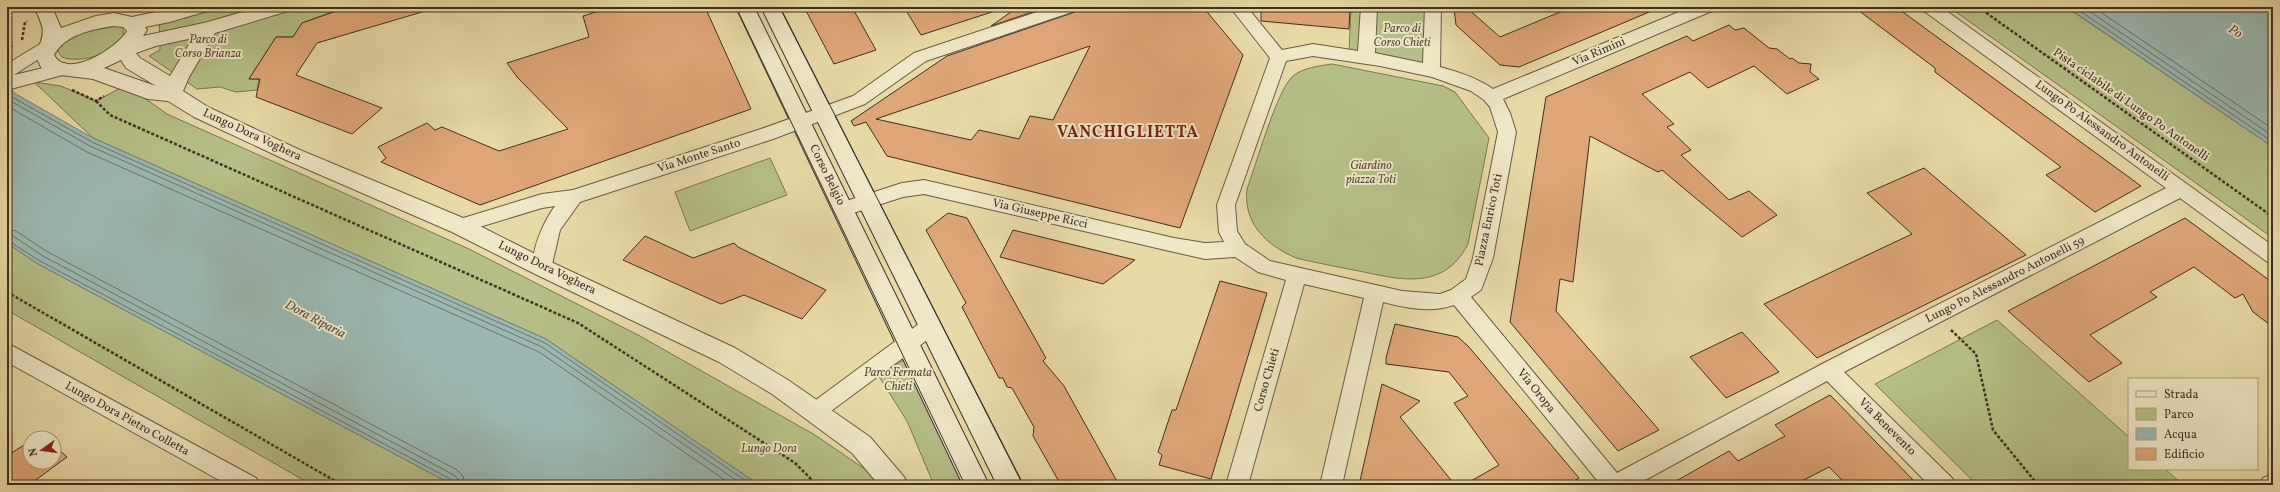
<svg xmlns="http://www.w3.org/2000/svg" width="2280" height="492" font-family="Vollkorn,serif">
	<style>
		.green { fill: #b6bf87; stroke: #7b7656 }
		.water { fill: #9ab8b1; stroke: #768179 }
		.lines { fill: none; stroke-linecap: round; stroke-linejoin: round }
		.shore { stroke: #6d736a; stroke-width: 1 }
		.building { fill: #dea679; stroke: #402e24; fill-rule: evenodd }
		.minor-casing { stroke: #6a5945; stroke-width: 2 }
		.tertiary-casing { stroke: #6a5945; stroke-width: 2 }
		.secondary-casing { stroke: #402e24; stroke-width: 2 }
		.path { stroke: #402e24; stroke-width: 2.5; stroke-dasharray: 3 2; stroke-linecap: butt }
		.minor { fill: #f0e7c6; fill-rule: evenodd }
		.tertiary { fill: #f0e7c6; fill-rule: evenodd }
		.secondary { fill: #f0e7c6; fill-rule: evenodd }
		.tram { stroke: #402e24; stroke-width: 1 }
		.labels { text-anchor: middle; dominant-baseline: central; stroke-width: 4; stroke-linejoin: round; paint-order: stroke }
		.park-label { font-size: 12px; font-style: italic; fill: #584b38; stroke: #f0e7c6 }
		.street-label { font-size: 12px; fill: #402e24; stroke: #f0e7c6 }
		.water-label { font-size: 13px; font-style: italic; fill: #524a40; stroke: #f0e7c6 }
		.district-label { font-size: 16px; font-weight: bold; letter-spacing: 1px; fill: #7a1f14; stroke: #f0e7c6 }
	</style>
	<rect width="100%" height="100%" fill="#e8daa7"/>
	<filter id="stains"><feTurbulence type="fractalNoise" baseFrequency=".005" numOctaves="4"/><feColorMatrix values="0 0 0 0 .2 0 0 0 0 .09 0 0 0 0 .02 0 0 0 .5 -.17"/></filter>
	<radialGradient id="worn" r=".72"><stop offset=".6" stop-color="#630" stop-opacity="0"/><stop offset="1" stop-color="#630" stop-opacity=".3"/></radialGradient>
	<!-- green -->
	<path class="green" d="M175 7H345L302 23 293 37H276L249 79H259L257 90 236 92 220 87 197 89 149 56 160 50 159 13Z
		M1351 7H1433L1431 71 1349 53Z
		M1949 7H2066L2273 147V238Z
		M89 24 122 26C133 51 79 65 62 57L58 52 59 46Z
		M1332 64 1443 86 1455 92 1489 138 1468 244C1444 291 1401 280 1359 271 1338 267 1317 263 1296 258 1266 245 1243 223 1247 189 1256 165 1276 93 1292 77 1301 68 1319 66 1332 64Z
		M34 82 61 86 96 101 126 85 167 114 469 249 638 335 815 435 888 485H759L546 339 93 138Z
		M770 158 787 195 690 231 675 192Z
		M7 243 38 264 453 485H312L7 310Z
		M1997 320 2129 437V469H2165L2183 485H1977L1875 384Z
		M905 359 965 485H934L907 421 878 375Z"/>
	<!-- water -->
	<path class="water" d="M2067 7H2273V147Z
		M7 83 14 93 93 138 546 339 759 485H453L38 264 7 243Z"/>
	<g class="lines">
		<!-- shore -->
		<path class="shore" d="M2074 7 2273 142
			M2083 7 2273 136
			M2093 7 2273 129
			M7 91 12 97 92 142 545 343 752 485
			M7 99 90 146 542 347 743 485
			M7 106 87 152 539 352 732 485
			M7 229 16 231 46 251 457 470 463 476 465 485
			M7 235 13 236 43 256 454 475 458 479 459 485
			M7 240 40 261 452 480 454 485"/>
	</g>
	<!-- building -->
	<path class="building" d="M348 7H421L422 12 317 43 296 75 382 108 352 134 256 97 260 79H249L276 37H293L302 23Z
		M612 7H705L751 109 480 205 381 162 386 158 378 147 427 123 435 130 442 127 499 151 568 129 517 77 507 63 589 37 583 16Z
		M804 7H852L876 50 834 64Z
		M904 7H994L995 11 921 35Z
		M1018 7H1047L991 26Z
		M1078 7H1203L1243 55 1180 228 887 156 866 122 854 126 851 121 947 56 1075 12ZM1090 46 1053 120 1030 116 1019 139 979 130 971 140 876 119Z
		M1261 7H1350L1349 29 1261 21Z
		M1454 7H1466L1500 37 1572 7H1661L1519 67 1500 65 1456 25Z
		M1854 7H1896L2141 186 2095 212 2046 175 2061 167 1935 72V68Z
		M1729 25 1735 30 1744 28 1769 48 1777 49 1790 59 1792 58 1799 63 1811 64 1810 72 1819 79 1787 94 1754 66 1708 88 1690 72 1642 94 1674 124 1667 127 1691 150 1681 155 1729 200 1749 191 1777 215 1742 237 1662 170 1658 172 1590 136 1573 282 1560 279 1556 311 1659 430 1618 451 1510 322 1546 97 1687 36 1693 41Z
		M1924 168 2026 255 1817 358 1764 304 1912 234 1867 193Z
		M948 213 967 218 1046 358 1043 361 1064 386 1119 485H1061L1033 436 1034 427 1012 388 1007 387 1003 378H999L962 307 966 303 926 230Z
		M2185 218 2273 283V327L2253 312 2243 294 2235 298 2194 267 2150 292 2157 297 2090 335 2122 363 2089 382 2008 311Z
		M1013 230 1135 260 1103 284 1000 257Z
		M645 236 693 258 734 243 738 247 826 290 802 319 744 295 721 304 623 260Z
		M1220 281 1267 293 1211 479 1159 465 1162 455 1158 452 1172 410H1176Z
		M1395 324 1458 337 1469 347 1579 478 1568 485H1464L1499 465 1454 403 1468 396 1449 372 1386 364V358Z
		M1742 332 1779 372 1726 398 1690 357Z
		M1382 384 1420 401 1400 417 1455 485H1359Z
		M1830 395 1918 485H1847L1829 467 1794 485H1669L1729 451 1738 461 1785 436 1775 425Z
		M30 441V462H54V445L67 457 29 485H7V456Z"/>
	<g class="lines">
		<defs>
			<path id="minor" d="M1052 7H1077L1075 11 926 61 865 104 773 139 580 202 560 230 550 273 543 276 536 273C527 256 544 221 555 206L542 208 460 233 453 231 451 226 453 221 460 219 542 194 573 190 761 129 853 96 914 53Z
				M1230 7H1247L1282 50 1313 44 1358 51 1361 7H1377L1375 53 1423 63 1425 7H1441L1440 67C1459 72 1477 78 1493 89L1691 7H1714L1712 11 1503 99 1510 113 1516 132 1493 258 1481 290 1471 297 1617 473 1822 364 2166 188 1924 11 1922 7H1941L2273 246V264L2266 261 2180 198 1844 372 1952 478 1955 485H1929L1827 381 1636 485H1601L1454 305C1431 313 1406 308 1383 302L1342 485H1320L1364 298 1304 284 1248 485H1226L1286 280 1258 272 1235 257 1205 259 1174 252 924 194 903 197 844 216 837 214 835 209 837 204 902 183 924 180 1174 238 1205 243 1224 242 1219 232 1217 205 1270 58ZM1313 56 1380 66 1432 77 1471 91 1484 100 1490 107 1498 132 1473 258 1466 279 1451 290 1440 294 1402 291 1270 261 1245 244 1237 231 1235 205 1286 61Z
				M45 41 51 43 53 47 51 51 14 75 64 63 70 65 72 69 70 73 7 90V64Z
				M931 318 938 320 941 326 938 332 823 417 816 420 809 417 806 411 809 405 924 320Z
				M7 343 256 478 259 485H228L7 362Z
				M2273 474V485H2260L2263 478Z"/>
			<path id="tertiary" d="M34 7H52L61 28 96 16 114 13 132 17 179 7H209L207 11 170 22 145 27 147 30 143 36 208 22 259 7H290L288 11 215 33 189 77 183 91 208 107 300 150 468 220 551 262 735 348 788 380 870 437 904 477 908 485H879L852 453 772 394 719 362 535 274 452 232 286 160 194 117 168 101 148 99 93 79 53 74 42 69 35 55C46 33 45 29 34 7ZM114 26 123 27 127 31C117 48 67 80 54 55 64 35 93 29 114 26ZM193 38 170 76 140 58 136 53 156 46ZM121 60 126 68 156 86 104 68Z"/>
			<path id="secondary" d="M736 7H754L989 485H963Z
				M761 7H779L1023 485H997Z"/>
		</defs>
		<!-- minor casing -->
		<use href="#minor" class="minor-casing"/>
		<!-- tertiary casing -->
		<use href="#tertiary" class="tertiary-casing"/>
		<!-- secondary casing -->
		<use href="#secondary" class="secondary-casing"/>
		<!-- path -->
		<path class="path" d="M1978 7 2273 217
			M7 26 12 47
			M22 40 25 22 27 21
			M72 90 96 101 104 96
			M96 101 110 115 578 323 795 463 817 485
			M7 292 342 485
			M1951 330 1976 354 1993 430 2038 485"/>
		<!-- minor -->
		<use href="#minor" class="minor"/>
		<!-- tertiary -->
		<use href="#tertiary" class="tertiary"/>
		<!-- secondary -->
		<use href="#secondary" class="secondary"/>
		<!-- tram -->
		<path class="tram" d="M736 7 965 485
			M780 7 1023 485"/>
	</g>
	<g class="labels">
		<!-- park labels -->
		<g class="park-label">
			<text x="1402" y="29">Parco di<tspan x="1402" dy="14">Corso Chieti</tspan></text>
			<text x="208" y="40">Parco di<tspan x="208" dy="14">Corso Brianza</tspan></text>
			<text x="1371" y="166">Giardino<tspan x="1371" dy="14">piazza Toti</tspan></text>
			<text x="898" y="373">Parco Fermata<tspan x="898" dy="14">Chieti</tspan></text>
			<text x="769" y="449">Lungo Dora</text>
		</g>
		<!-- street labels -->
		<g class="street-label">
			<text transform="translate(1599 52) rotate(-23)">Via Rimini</text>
			<text transform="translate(2131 105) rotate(35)">Pista ciclabile di Lungo Po Antonelli</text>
			<text transform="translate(2102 131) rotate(36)">Lungo Po Alessandro Antonelli</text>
			<text transform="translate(252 135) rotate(25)">Lungo Dora Voghera</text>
			<text transform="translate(699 156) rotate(-18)">Via Monte Santo</text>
			<text transform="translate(827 175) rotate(64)">Corso Belgio</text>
			<text transform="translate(1040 214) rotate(13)">Via Giuseppe Ricci</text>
			<text transform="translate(1489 220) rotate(-78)">Piazza Enrico Toti</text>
			<text transform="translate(547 268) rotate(26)">Lungo Dora Voghera</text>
			<text transform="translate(2005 280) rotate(-27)">Lungo Po Alessandro Antonelli 59</text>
			<text transform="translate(1267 380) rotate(-74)">Corso Chieti</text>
			<text transform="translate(1536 391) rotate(51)">Via Oropa</text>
			<text transform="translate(127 419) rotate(29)">Lungo Dora Pietro Colletta</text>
			<text transform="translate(1887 427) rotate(45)">Via Benevento</text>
		</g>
		<!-- water labels -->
		<g class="water-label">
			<text transform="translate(2235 32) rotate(33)">Po</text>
			<text transform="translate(315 320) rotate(28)">Dora Riparia</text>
		</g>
		<!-- district labels -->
		<g class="district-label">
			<text x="1128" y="133">VANCHIGLIETTA</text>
		</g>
	</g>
	<!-- margin -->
	<rect width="2280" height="492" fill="none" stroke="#e8daa7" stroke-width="24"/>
	<rect x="8" y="8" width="2264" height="476" fill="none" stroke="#402e24" stroke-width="2"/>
	<rect x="12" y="12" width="2256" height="468" fill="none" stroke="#402e24"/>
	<!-- legend -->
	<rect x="2128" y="378" width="130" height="92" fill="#f0e7c6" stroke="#aa9d85"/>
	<rect x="2136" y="391" width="20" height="6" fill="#f0e7c6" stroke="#aa9d85"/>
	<text x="2164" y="398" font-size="12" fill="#402e24">Strada</text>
	<rect x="2136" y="408" width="20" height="12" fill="#b6bf87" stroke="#aa9d85"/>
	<text x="2164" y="418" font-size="12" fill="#402e24">Parco</text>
	<rect x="2136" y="428" width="20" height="12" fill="#9ab8b1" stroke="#aa9d85"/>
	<text x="2164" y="438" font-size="12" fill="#402e24">Acqua</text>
	<rect x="2136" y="448" width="20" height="12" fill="#dea679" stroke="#aa9d85"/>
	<text x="2164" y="458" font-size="12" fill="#402e24">Edificio</text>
	<!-- north arrow -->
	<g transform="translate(42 450) rotate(256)"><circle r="19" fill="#f0e7c6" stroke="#aa9d85"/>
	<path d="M0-3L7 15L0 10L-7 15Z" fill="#8f2418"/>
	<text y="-6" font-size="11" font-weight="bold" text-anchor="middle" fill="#402e24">N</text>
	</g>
	<rect width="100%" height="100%" filter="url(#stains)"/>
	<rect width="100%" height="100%" fill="url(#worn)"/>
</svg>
